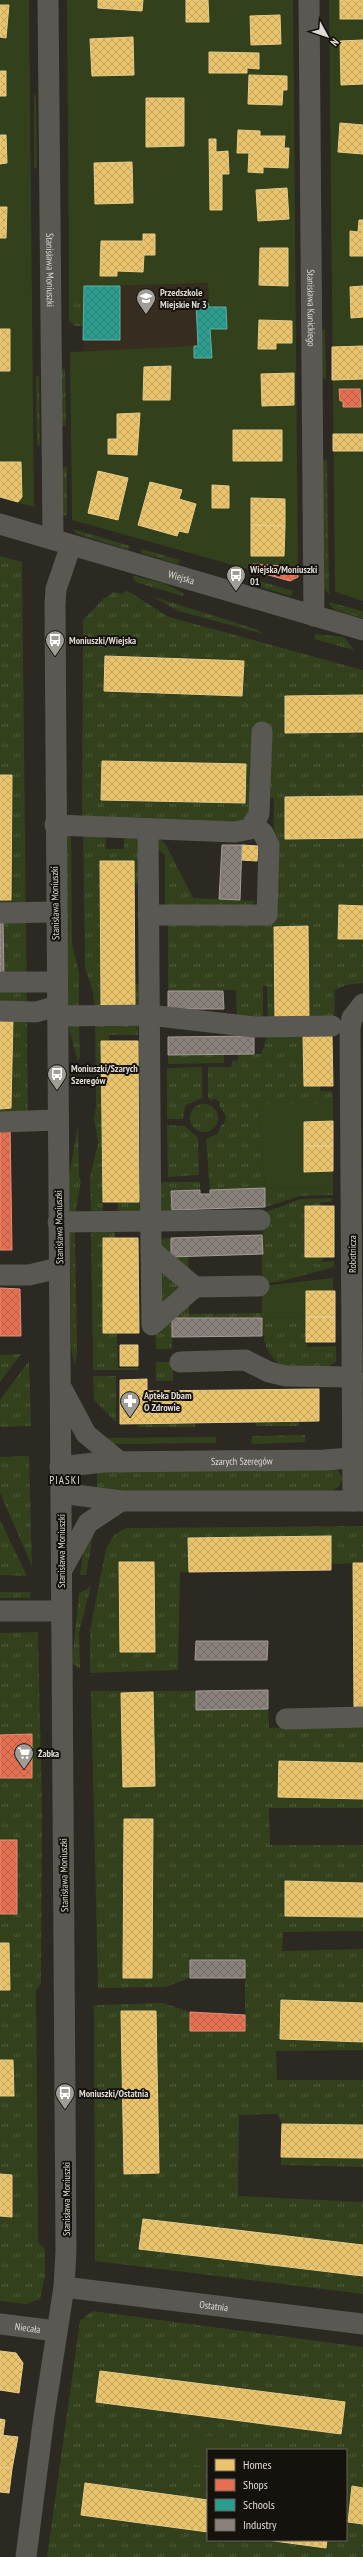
<svg xmlns="http://www.w3.org/2000/svg" width="363" height="2557" font-family="'PT Sans Narrow',sans-serif">
	<style>
		.built { fill: #362c1f }
		.grass { fill: url(#grass-tufts); fill-rule: evenodd }
		.green { fill: #32411c }
		.homes { fill: url(#homes-cross-hatch); stroke: #e6cb8a }
		.shops { fill: url(#shops-cross-hatch); stroke: #e58f78 }
		.schools { fill: url(#schools-cross-hatch); stroke: #60afa4 }
		.industry { fill: url(#industry-cross-hatch); stroke: #a49c96 }
		.lines { fill: none; stroke-linecap: round; stroke-linejoin: round }
		.minor { stroke: #5a5853; stroke-width: 21 }
		.labels { text-anchor: middle; dominant-baseline: central; stroke-width: 4; stroke-linejoin: round; paint-order: stroke }
		.street-label { font-size: 10px; fill: #dfdad4; stroke: #15120d }
		.poi-label { font-size: 10px; font-weight: bold; fill: #dfdad4; stroke: #15120d; text-anchor: start }
		.neighbourhood-label { font-size: 11px; letter-spacing: 1px; fill: #dfdad4; stroke: #15120d }
	</style>
	<defs>
		<pattern id="grass-tufts" width="24" height="20" patternUnits="userSpaceOnUse"><rect width="24" height="20" fill="#32411c"/><path d="M3 7l-1-3M5 7V3M7 7l1-3M15 17l-1-3M17 17v-4M19 17l1-3" fill="none" stroke="#4f5c3c"/></pattern>
		<pattern id="homes-cross-hatch" width="8" height="8" patternUnits="userSpaceOnUse"><rect width="8" height="8" fill="#e9c46a"/><path d="M0 0l8 8M0 8l8-8" fill="none" stroke="#c0a360"/></pattern>
		<pattern id="shops-cross-hatch" width="8" height="8" patternUnits="userSpaceOnUse"><rect width="8" height="8" fill="#e76f51"/><path d="M0 0l8 8M0 8l8-8" fill="none" stroke="#b6614c"/></pattern>
		<pattern id="schools-cross-hatch" width="8" height="8" patternUnits="userSpaceOnUse"><rect width="8" height="8" fill="#2a9d8f"/><path d="M0 0l8 8M0 8l8-8" fill="none" stroke="#328177"/></pattern>
		<pattern id="industry-cross-hatch" width="8" height="8" patternUnits="userSpaceOnUse"><rect width="8" height="8" fill="#8a817c"/><path d="M0 0l8 8M0 8l8-8" fill="none" stroke="#716b67"/></pattern>
	</defs>
	<rect width="100%" height="100%" fill="#2c2822"/>
	<!-- built -->
	<path class="built" d="M208 283 210 346 83 351 84 286Z"/>
	<!-- grass -->
	<path class="grass" d="M34 95H36L37 168H34Z
		M84 286 83 326H75L69 320V287Z
		M325 329 326 380 321 377V331Z
		M62 369H65L66 426H62Z
		M39 376 40 445 37 446 36 377Z
		M327 460 329 594 324 589 322 461Z
		M63 467H67V516L63 515Z
		M73 529 130 546 128 550 77 534Z
		M142 549 180 560 177 564 141 553Z
		M0 556 22 562 28 1113 0 1115Z
		M134 576 163 583 184 593 183 596 138 583 133 579Z
		M257 580 293 591 291 596 256 586Z
		M126 590 169 617 363 670V983L346 985 335 990 334 1021H309L308 926 274 927 275 1021 268 1022 267 986H263V1022L237 1019 236 990 168 991V919L273 920 274 798 253 799 251 824 82 823 83 620 103 599 114 592 123 594Z
		M151 596 258 630 263 634 179 611Z
		M328 602 363 611V618L334 610Z
		M315 634 344 637 354 650 314 639Z
		M83 830 105 831 106 849H124V832L143 833V884H134V861L100 862 101 1005H135V984L144 983V1003L134 1010 95 1011 93 992 85 968Z
		M71 832 72 944 79 972V1010L67 1007 66 836Z
		M158 837 166 845 193 898 254 901V910L165 909V855L152 843Z
		M138 1020V1035H109V1041H101L103 1216 91 1217 90 1177 98 1143 94 1118 96 1106 95 1021Z
		M79 1022 80 1058 78 1061 68 1026Z
		M269 1031 303 1036 304 1086H320V1091H332L333 1104H258L265 1188 333 1189V1195L300 1196 265 1207V1188L210 1190 206 1139 217 1134 222 1124H224L226 1116 219 1105 220 1102 214 1098 212 1101 208 1098V1067H231L232 1061 238 1060V1054H261Z
		M224 1054V1063L168 1064V1055Z
		M202 1067V1098L185 1106 183 1119H167V1068Z
		M190 1118a14 14 0 1 1 28 0a14 14 0 1 1-28 0Z
		M78 1125 79 1177 81 1181 75 1214 70 1212 69 1176Z
		M167 1125 185 1126 198 1138 199 1175 168 1177Z
		M155 1182H200V1190L172 1191V1210H155Z
		M145 1183 146 1208 139 1215H118V1202H139V1184Z
		M332 1198V1202H321L320 1206H305L306 1257H323L322 1262 334 1261V1267L278 1282 262 1283V1235L266 1212 301 1199Z
		M91 1229H115V1238H103V1333H117L118 1368H139L138 1370H93Z
		M75 1230 77 1350 75 1366 71 1348 70 1233Z
		M171 1238V1257H188L189 1274 155 1246V1239Z
		M155 1259 190 1287 155 1319Z
		M189 1301V1314L262 1313V1318L306 1317 307 1347 336 1346V1362L328 1367 281 1366C264 1350 263 1340 262 1318L172 1319V1349H156L155 1330Z
		M21 1354 0 1382V1355Z
		M29 1361 31 1426 0 1427V1400Z
		M156 1362H173V1381H156Z
		M93 1376H116V1422L94 1400Z
		M256 1422H299V1426H256Z
		M138 1423H195V1427H138Z
		M305 1435V1442L251 1444 252 1436Z
		M216 1437V1443L115 1444 97 1438Z
		M29 1456 32 1566 0 1493V1457Z
		M97 1469H337L343 1479 338 1487 332 1491H97Z
		M0 1520 27 1576 0 1575Z
		M363 1526V1563L331 1564 330 1536 188 1538 189 1572H180L178 1670 90 1673V1630L106 1549 114 1535 126 1528Z
		M93 1535 86 1575H80L84 1545Z
		M91 1585 79 1633 80 1669 72 1663 79 1593 86 1590Z
		M0 1592H31L30 1598H0Z
		M38 1632 42 1807 41 1984 36 1991 38 2221V2242L45 2249V2276L40 2299 26 2304 0 2301V1633Z
		M91 1691H196V1710L268 1709 269 1728 363 1725V1808H269L270 1845H363V1931L283 1932 282 1951 363 1949V2050L276 2051 277 2080H363V2167L281 2165 282 2124 278 2114 239 2115 238 2196 363 2202V2294L95 2261 94 2005 163 2003 190 2012 191 2031H245V1960H190V1978L165 1987 98 1988Z
		M92 2311 363 2347V2557H47L80 2321ZM208 2450H346V2540H208Z"/>
	<!-- green -->
	<path class="green" d="M0 0H29L34 507 0 498Z
		M67 0H293L298 567 253 564 251 570 72 520 70 352 210 345 208 283 69 287Z
		M329 0H363V601L335 592Z
		M258 1104H333V1121L304 1122 305 1172 333 1171V1189L265 1188Z
		M333 1278V1291L306 1292V1317L262 1318V1286Z
		M194 2434 236 2440 235 2450H208V2467L190 2464Z"/>
	<!-- homes -->
	<path class="homes" d="M98 0H143L142 11 98 8Z
		M186 0H208L209 22H186Z
		M340 0H363V19H340Z
		M0 5H9L6 38 0 37Z
		M280 15 281 44 251 45 250 16Z
		M133 37 134 75 92 76 90 39Z
		M363 40V84L341 85 340 41Z
		M209 52 259 53V69L247 68V73H209Z
		M0 71H6V96H0Z
		M249 75 287 76V90H283L282 105 248 104Z
		M146 98H184V146L146 147Z
		M340 123 363 125V154L338 152Z
		M238 130 260 131V136H285L284 148H289L288 168 263 167V173L248 172 249 153H237Z
		M0 135H6L7 163 0 164Z
		M209 139H216V152L228 151 229 174H222V210H210Z
		M132 162 133 203 95 204 94 163Z
		M287 188 289 219 258 221 256 190Z
		M0 207H7L6 238H0Z
		M359 220H363V256H350V231L358 232Z
		M143 234H155V255H144L143 272 117 271V276H100L101 241H143Z
		M260 248H288V286L259 285Z
		M363 286V317L351 318 350 287Z
		M259 320 292 321V343H276V349H258Z
		M0 329H10V371H0Z
		M363 346V379L332 380V347Z
		M171 366 170 400H143L144 367Z
		M294 373V405L262 406 261 374Z
		M140 413 137 455 108 454V439H117V414Z
		M233 430H282V461H233Z
		M333 434H363V451H333Z
		M0 462H21L22 497 18 502 0 497Z
		M98 471 128 478 118 520 88 513Z
		M150 482 182 490 179 499 196 504 188 533 179 531 177 536 138 525Z
		M212 485 229 486V508H212Z
		M251 498 285 499V526L251 525Z
		M251 525 285 526 284 556H251Z
		M105 656 244 661 242 696 104 691Z
		M363 695V732L285 733V696Z
		M102 761 246 764 245 803 101 800Z
		M0 775H12L11 900H0Z
		M363 796V838L285 839V797Z
		M242 845 258 846 257 861 241 860Z
		M100 861H134L135 1005H101Z
		M339 905 363 906V939H338Z
		M308 926 309 1021H275L274 927Z
		M0 1018H13L11 1108 0 1109Z
		M303 1036H332L333 1086H304Z
		M101 1041H138L139 1202H103Z
		M333 1121V1146H304V1122Z
		M304 1146H333V1171L304 1172Z
		M305 1206H334V1257H305Z
		M103 1238H138L139 1333H103Z
		M306 1291H335V1317H306Z
		M306 1317H335V1342H306Z
		M120 1345H138V1366H120Z
		M147 1379V1391L319 1389V1421L120 1424V1380Z
		M331 1536V1570L189 1572 188 1538Z
		M119 1562H154L155 1652H120Z
		M353 1563H363V1709H354Z
		M153 1692 155 1786 123 1787 121 1693Z
		M279 1761 363 1763V1799L278 1797Z
		M124 1819H153L152 1978H123Z
		M285 1881 363 1883V1917L285 1916Z
		M0 1943H9L10 1990H0Z
		M281 2000 363 2003V2042L280 2039Z
		M121 2011H156L159 2173 124 2174Z
		M0 2060H13L14 2096H0Z
		M282 2124 363 2125V2158L281 2157Z
		M0 2174 12 2175V2217L0 2216Z
		M143 2219 363 2245V2276L139 2249Z
		M0 2351 16 2353 23 2363 19 2393 0 2390Z
		M100 2371 345 2402 341 2434 96 2402Z
		M0 2419 5 2420 3 2435H0Z
		M0 2435 18 2437 12 2469 0 2467Z
		M0 2467 12 2469 9 2493 0 2492Z
		M85 2483 208 2500V2532L81 2515Z
		M352 2486 363 2488V2524L348 2522Z
		M267 2540H327L326 2548Z"/>
	<!-- shops -->
	<path class="shops" d="M339 389H360L361 407H343V401H340Z
		M253 564 298 567V577L290 581 251 570Z
		M0 1124H10L12 1250H0Z
		M0 1288 20 1289 21 1336H0Z
		M32 1734V1778H0V1735Z
		M0 1840H17V1914H0Z
		M190 2012 245 2015V2031H190Z"/>
	<!-- schools -->
	<path class="schools" d="M84 286H120V340H83Z
		M196 303H208L209 307H226L227 329H210L212 358H194V346H198Z"/>
	<!-- industry -->
	<path class="industry" d="M222 845H242L240 900 219 899Z
		M0 920H3L4 979H0Z
		M168 991H223L224 1009H168Z
		M254 1036V1054L168 1055V1037Z
		M265 1188V1207L172 1210 171 1191 200 1190V1194H210V1190Z
		M262 1235 263 1254 171 1257V1238Z
		M172 1318H262V1336L172 1337Z
		M196 1641H268L267 1660H195Z
		M268 1690V1709L196 1710V1691Z
		M190 1960H245V1978H190Z"/>
	<g class="lines">
		<!-- minor -->
		<g class="minor">
			<path id="s1" d="M48 0 53 539"/>
			<path id="s2" d="M309 0 314 616"/>
			<path id="s3" d="M0 524 363 630"/>
			<path d="M55 825 235 832 250 829 259 814 262 732"/>
			<path d="M148 829 151 1250 195 1287 259 1286"/>
			<path d="M0 913 56 912"/>
			<path d="M148 915H267L269 845 263 833 254 825"/>
			<path d="M0 982H56"/>
			<path d="M0 1011 36 1012 57 1006"/>
			<path d="M57 1016 149 1015 254 1027 332 1026"/>
			<path d="M0 1122 58 1120"/>
			<path d="M58 1222 260 1220"/>
			<path d="M151 1250 152 1325 195 1287"/>
			<path d="M0 1275H29L59 1268"/>
			<path d="M180 1362 245 1360 269 1372 286 1376 353 1377"/>
			<path d="M62 1389 86 1434 120 1462"/>
			<path id="s4" d="M60 1467 103 1462 325 1460 363 1457"/>
			<path d="M61 1493 121 1501H363"/>
			<path d="M353 1501 350 1028 352 1018 363 1004"/>
			<path d="M63 1568 88 1523 121 1501"/>
			<path d="M0 1611H61"/>
			<path d="M286 1719 363 1717"/>
			<path id="s5" d="M64 2287 363 2324"/>
			<path id="s6" d="M0 2324 56 2331"/>
			<path d="M26 2557 44 2416 64 2287 66 2251 55 604 56 589 71 545"/>
		</g>
	</g>
	<!-- icons -->
	<defs>
		<symbol id="school-pin" viewBox="-11 -11 22 30"><path d="M0 17L-7.5 6A9.5 9.5 0 1 1 7.5 6Z" fill="#a09c96" stroke="#15120d"/><path d="M0-5L7-2L0 1L-7-2ZM-4 1L0 2.5L4 1V4Q0 6-4 4Z" fill="#fff"/></symbol>
		<symbol id="bus-pin" viewBox="-11 -11 22 30"><path d="M0 17L-7.5 6A9.5 9.5 0 1 1 7.5 6Z" fill="#a09c96" stroke="#15120d"/><path d="M-5-6H5V4H4V6H2V4H-2V6H-4V4H-5ZM-3.5-4V0h7V-4ZM-3.5 1.2v1.5H-2V1.2ZM2 1.2v1.5H3.5V1.2Z" fill="#fff"/></symbol>
		<symbol id="pharmacy-pin" viewBox="-11 -11 22 30"><path d="M0 17L-7.5 6A9.5 9.5 0 1 1 7.5 6Z" fill="#a09c96" stroke="#15120d"/><path d="M-2-6h4v4h4v4h-4v4h-4v-4h-4v-4h4Z" fill="#fff"/></symbol>
		<symbol id="supermarket-pin" viewBox="-11 -11 22 30"><path d="M0 17L-7.5 6A9.5 9.5 0 1 1 7.5 6Z" fill="#a09c96" stroke="#15120d"/><path d="M-6-5.5h2.5l.6 2H6L4.5 2H-2.5L-4.4-4H-6ZM-1.5 3.2a1.3 1.3 0 1 0 .1 0ZM3 3.2a1.3 1.3 0 1 0 .1 0Z" fill="#fff"/></symbol>
	</defs>
	<g fill-rule="evenodd">
		<use href="#school-pin" x="135" y="287" width="22" height="30"/>
		<use href="#bus-pin" x="225" y="564" width="22" height="30"/>
		<use href="#bus-pin" x="44" y="629" width="22" height="30"/>
		<use href="#bus-pin" x="46" y="1063" width="22" height="30"/>
		<use href="#pharmacy-pin" x="119" y="1390" width="22" height="30"/>
		<use href="#supermarket-pin" x="13" y="1742" width="22" height="30"/>
		<use href="#bus-pin" x="54" y="2082" width="22" height="30"/>
	</g>
	<g class="labels">
		<!-- street labels -->
		<g class="street-label">
			<text stroke="none"><textPath href="#s1" startOffset="270">Stanisława Moniuszki</textPath></text>
			<text stroke="none"><textPath href="#s2" startOffset="308">Stanisława Kunickiego</textPath></text>
			<text stroke="none"><textPath href="#s3" startOffset="189">Wiejska</textPath></text>
			<text transform="translate(55 903) rotate(-91)">Stanisława Moniuszki</text>
			<text transform="translate(59 1227) rotate(-91)">Stanisława Moniuszki</text>
			<text transform="translate(352 1254) rotate(-90)">Robotnicza</text>
			<text stroke="none"><textPath href="#s4" startOffset="182">Szarych Szeregów</textPath></text>
			<text transform="translate(61 1551) rotate(-90)">Stanisława Moniuszki</text>
			<text transform="translate(64 1875) rotate(-91)">Stanisława Moniuszki</text>
			<text transform="translate(66 2199) rotate(-90)">Stanisława Moniuszki</text>
			<text stroke="none"><textPath href="#s5" startOffset="151">Ostatnia</textPath></text>
			<text stroke="none"><textPath href="#s6" startOffset="28">Niecała</textPath></text>
		</g>
		<!-- poi labels -->
		<g class="poi-label">
			<text x="160" y="292">Przedszkole<tspan x="160" dy="12">Miejskie Nr 3</tspan></text>
			<text x="250" y="569">Wiejska/Moniuszki<tspan x="250" dy="12">01</tspan></text>
			<text x="69" y="640">Moniuszki/Wiejska</text>
			<text x="71" y="1068">Moniuszki/Szarych<tspan x="71" dy="12">Szeregów</tspan></text>
			<text x="144" y="1395">Apteka Dbam<tspan x="144" dy="12">O Zdrowie</tspan></text>
			<text x="38" y="1753">Żabka</text>
			<text x="79" y="2093">Moniuszki/Ostatnia</text>
		</g>
		<!-- neighbourhood labels -->
		<g class="neighbourhood-label">
			<text x="65" y="1480">PIASKI</text>
		</g>
	</g>
	<!-- legend -->
	<rect x="207" y="2449" width="140" height="92" fill="#15120d" stroke="#66625d"/>
	<rect x="215" y="2459" width="20" height="12" fill="#e9c46a" stroke="#66625d"/>
	<text x="243" y="2469" font-size="12" fill="#dfdad4">Homes</text>
	<rect x="215" y="2479" width="20" height="12" fill="#e76f51" stroke="#66625d"/>
	<text x="243" y="2489" font-size="12" fill="#dfdad4">Shops</text>
	<rect x="215" y="2499" width="20" height="12" fill="#2a9d8f" stroke="#66625d"/>
	<text x="243" y="2509" font-size="12" fill="#dfdad4">Schools</text>
	<rect x="215" y="2519" width="20" height="12" fill="#8a817c" stroke="#66625d"/>
	<text x="243" y="2529" font-size="12" fill="#dfdad4">Industry</text>
	<!-- north arrow -->
	<g transform="translate(327 36) rotate(130)" stroke="#15120d" stroke-width="3" paint-order="stroke">
	<path d="M0-3L7 15L0 10L-7 15Z" fill="#dfdad4"/>
	<text y="-6" font-size="11" font-weight="bold" text-anchor="middle" fill="#dfdad4">N</text>
	</g>
</svg>
